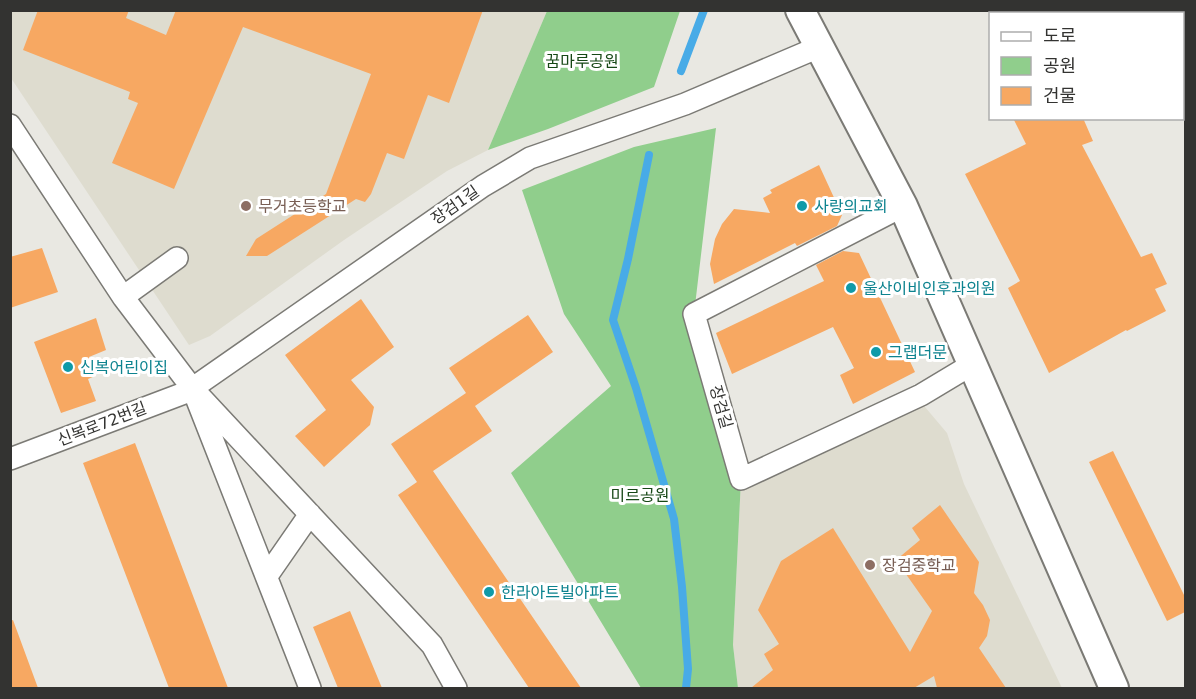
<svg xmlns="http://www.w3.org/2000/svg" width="1196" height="699" font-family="'DejaVu Sans','Noto Sans KR',sans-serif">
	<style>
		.built { fill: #dedccf }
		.green { fill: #90ce8c }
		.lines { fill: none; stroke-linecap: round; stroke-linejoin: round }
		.stream { stroke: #48abe7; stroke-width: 8 }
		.building { fill: #f7a862 }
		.minor-casing { stroke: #7b7a75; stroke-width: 24 }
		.secondary-casing { stroke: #7b7a75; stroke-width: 32 }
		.minor { stroke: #fff; stroke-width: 21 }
		.secondary { stroke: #fff; stroke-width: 28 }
		.education-dot { fill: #8d6e63; stroke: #fff; stroke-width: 2 }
		.culture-dot { fill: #0f9aa8; stroke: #fff; stroke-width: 2 }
		.labels { text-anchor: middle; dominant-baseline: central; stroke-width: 6; stroke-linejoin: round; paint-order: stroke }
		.park-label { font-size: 16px; fill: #174816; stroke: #fff }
		.street-label { font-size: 16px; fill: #333331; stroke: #fff }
		.education-label { font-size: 16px; fill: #785e54; stroke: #fff; text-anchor: start }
		.culture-label { font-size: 16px; fill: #0d838f; stroke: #fff; text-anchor: start }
	</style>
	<rect width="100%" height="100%" fill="#e9e8e2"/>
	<!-- built -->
	<path class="built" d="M10 11H547L488 150 447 171 344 240 210 336 189 345 11 78Z
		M921 395 925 407 947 433 964 484 1062 688H738L733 645 741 479Z"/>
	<!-- green -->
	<path class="green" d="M547 11H680L654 87 548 129 488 150Z
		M716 128 694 314 741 479 733 645 738 688H641L511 473 611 386 564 314 522 190 634 147Z"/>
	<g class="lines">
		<!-- stream -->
		<path class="stream" d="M681 71 704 10
			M649 155 628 259 613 320 636 388 674 519 682 587 688 669 686 688"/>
	</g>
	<!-- building -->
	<path class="building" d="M38 10H129L126 18 166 35 176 10H483L449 103 428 95 404 159 387 153 371 194 365 202 356 199 267 256H246L256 239 326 194 371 74 243 27 174 189 112 163 138 103 128 99 130 92 23 50Z
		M1013 118H1083L1093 141 1082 145 1141 257 1152 253 1167 284 1155 289 1166 311 1127 331 1126 330 1049 373 1008 288 1020 281 965 174 1026 144Z
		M819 165 842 215 837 226 797 246 795 243 714 284 710 264 715 239 722 224 734 209 770 213 763 198 772 193 770 190Z
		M42 248 58 292 10 308V257Z
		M843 251 859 253 915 372 853 404 840 375 854 368 833 327 732 374 716 333 824 281 816 265Z
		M361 299 394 347 351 380 374 407 370 425 324 467 295 436 326 410 285 355Z
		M528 315 553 352 475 406 492 431 433 471 581 688H529L398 495 417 482 391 444 466 393 449 368Z
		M96 318 106 350 89 357 95 376 88 379 96 401 61 413 34 342Z
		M135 443 228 688H169L83 463Z
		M1113 451 1185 597V612L1167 621 1089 462Z
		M940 505 979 562 974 593 983 605 990 620 987 636 979 648 1006 688H937L934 676 914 688H751L773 670 764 654 779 644 758 610 781 561 833 528 910 652 932 611 896 560 920 540 912 528Z
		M350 611 382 688H338L313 627Z
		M13 620 38 688H10V621Z"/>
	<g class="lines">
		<defs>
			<path id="minor" d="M10 125 123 297 192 388 432 645 456 688
				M903 206 694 314 741 479 921 395 971 365
				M123 297 177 258
				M197 400 310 688
				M10 459 187 392 483 186 530 158 685 104 819 47
				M267 576 310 514"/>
			<path id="secondary" d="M800 10 903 206 1114 688"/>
		</defs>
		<!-- minor casing -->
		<use href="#minor" class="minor-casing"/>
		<!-- secondary casing -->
		<use href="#secondary" class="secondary-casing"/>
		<!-- minor -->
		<use href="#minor" class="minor"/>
		<!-- secondary -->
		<use href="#secondary" class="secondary"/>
	</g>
	<!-- markers -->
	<g class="education-dot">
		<circle cx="246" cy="206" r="6"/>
		<circle cx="870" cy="565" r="6"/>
	</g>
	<g class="culture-dot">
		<circle cx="802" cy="206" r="6"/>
		<circle cx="851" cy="288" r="6"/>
		<circle cx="876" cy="352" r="6"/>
		<circle cx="68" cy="367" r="6"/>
		<circle cx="489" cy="592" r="6"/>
	</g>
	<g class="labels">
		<!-- park labels -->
		<g class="park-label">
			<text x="582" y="61">꿈마루공원</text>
			<text x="640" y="495">미르공원</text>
		</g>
		<!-- street labels -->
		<g class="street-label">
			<text transform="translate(455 205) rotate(-35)">장검1길</text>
			<text transform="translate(721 407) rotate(74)">장검길</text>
			<text transform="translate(102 424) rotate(-21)">신복로72번길</text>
		</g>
		<!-- education labels -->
		<g class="education-label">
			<text x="258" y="206">무거초등학교</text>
			<text x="882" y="565">장검중학교</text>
		</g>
		<!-- culture labels -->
		<g class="culture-label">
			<text x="814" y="206">사랑의교회</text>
			<text x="863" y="288">울산이비인후과의원</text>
			<text x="888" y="352">그랩더문</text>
			<text x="80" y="367">신복어린이집</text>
			<text x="501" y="592">한라아트빌아파트</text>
		</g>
	</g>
	<!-- border -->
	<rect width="1196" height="699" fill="none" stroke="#333331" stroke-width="24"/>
	<!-- legend -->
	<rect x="989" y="12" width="195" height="108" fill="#ffffff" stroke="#adadad" stroke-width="1.5"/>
	<rect x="1001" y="32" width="30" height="9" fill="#ffffff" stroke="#adadad" stroke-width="1.5"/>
	<text x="1043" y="42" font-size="18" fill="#333331">도로</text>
	<rect x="1001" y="57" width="30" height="18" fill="#90ce8c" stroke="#adadad" stroke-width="1.5"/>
	<text x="1043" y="72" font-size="18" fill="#333331">공원</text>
	<rect x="1001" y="87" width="30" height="18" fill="#f7a862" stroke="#adadad" stroke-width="1.5"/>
	<text x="1043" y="102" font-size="18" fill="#333331">건물</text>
</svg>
